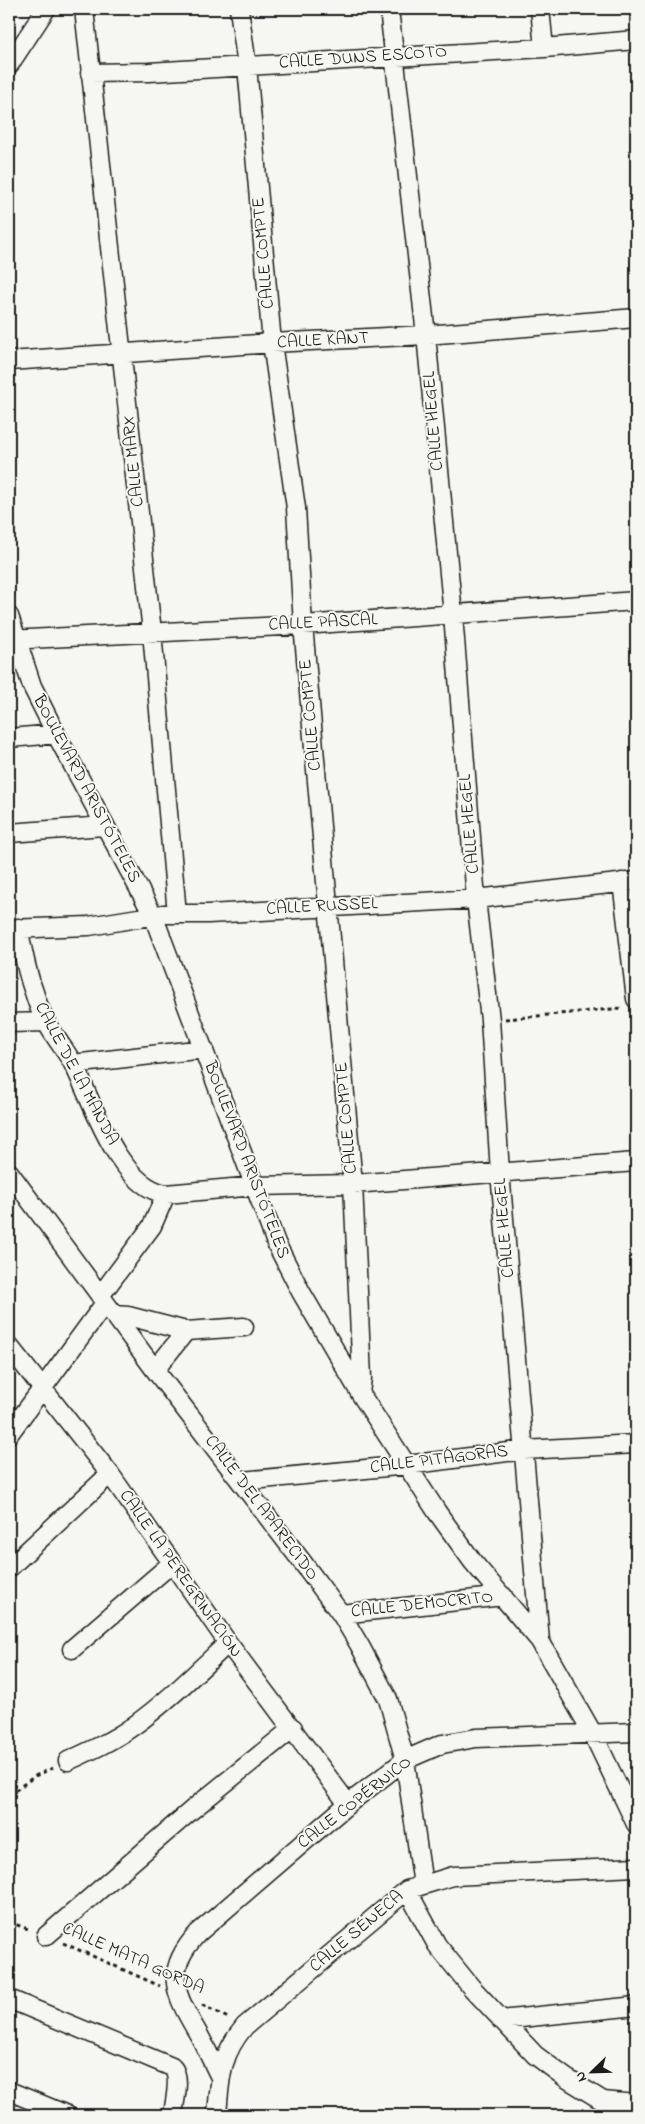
<svg xmlns="http://www.w3.org/2000/svg" width="645" height="2124" font-family="'Indie Flower',sans-serif">
	<style>
		.lines { fill: none; stroke-linecap: round; stroke-linejoin: round }
		.minor-casing { stroke: #1c1c1c; stroke-width: 21 }
		.path { stroke: #1c1c1c; stroke-width: 3; stroke-dasharray: 4 4; stroke-linecap: butt }
		.minor { stroke: #f6f6f2; stroke-width: 18 }
		.labels { text-anchor: middle; dominant-baseline: central; stroke-width: 4; stroke-linejoin: round; paint-order: stroke }
		.street-label { font-size: 18px; fill: #1c1c1c; stroke: #f6f6f2 }
	</style>
	<rect width="100%" height="100%" fill="#f6f6f2"/>
	<filter id="ink" filterUnits="userSpaceOnUse"><feTurbulence type="fractalNoise" baseFrequency=".02" numOctaves="2"/><feDisplacementMap in="SourceGraphic" scale="10" xChannelSelector="R" yChannelSelector="G"/><feConvolveMatrix kernelMatrix="1 2 1 2 8 2 1 2 1" color-interpolation-filters="sRGB"/></filter>
	<g filter="url(#ink)">
		<g class="lines">
			<defs>
				<path id="minor" d="M84 9 152 632 177 914
					M239 9 247 66 272 343 296 508 303 625 353 1184 362 1378 360 1393
					M389 9 426 335 453 615 476 899 490 1020 500 1172 540 1641
					M540 9 544 48
					M9 65 46 9
					M90 73 149 72 544 48 636 40
					M9 361 272 343 426 335 636 318
					M9 616 32 686 56 734 153 915 276 1243 301 1292 360 1393 437 1512 473 1562 540 1641 593 1734 636 1824
					M9 640 303 625 636 601
					M9 738 56 734
					M9 833 104 826
					M622 882 636 999
					M18 928C23 950 26 971 34 992 37 1002 41 1014 47 1023 55 1038 66 1051 74 1065 93 1103 118 1186 166 1194L255 1186 353 1184 636 1162
					M9 929 89 926 163 914H208L476 899 636 881
					M9 1023 46 1022
					M73 1064 204 1049
					M9 1172 155 1370 303 1563 341 1614 360 1646 388 1699 405 1760 423 1885
					M100 1296 152 1226 166 1194
					M114 1315 128 1316 186 1331 244 1327
					M9 1346 110 1474 228 1643 348 1804
					M155 1370 186 1331
					M9 1434 105 1303
					M242 1481 407 1465 524 1450 636 1444
					M9 1568 110 1474
					M341 1614 503 1596
					M72 1649 171 1564
					M68 1761C90 1751 112 1741 132 1727 167 1702 197 1672 228 1643
					M407 1890 437 1945 471 1987 535 2055 566 2078 603 2101 611 2115
					M46 1936 193 1809 293 1728
					M9 1999 172 2067C182 2077 174 2102 173 2115
					M501 2020 636 2006
					M220 2077C213 2063 206 2048 199 2035 175 1994 162 1972 198 1933L348 1804 405 1760 442 1744 476 1738 636 1732
					M9 2091 67 2115
					M603 2101 636 2104
					M217 2115C220 2079 220 2055 245 2026L407 1890 453 1876 636 1867"/>
			</defs>
			<!-- minor casing -->
			<use href="#minor" class="minor-casing"/>
			<!-- path -->
			<path class="path" d="M9 577 15 600
				M505 1019 623 1008
				M9 1795 35 1776 55 1767
				M9 1922 31 1930
				M63 1943 160 1986
				M202 2005 230 2019"/>
			<!-- minor -->
			<use href="#minor" class="minor"/>
		</g>
	</g>
	<g class="labels">
		<!-- street labels -->
		<g class="street-label">
			<text transform="translate(363 58) rotate(-4)">CALLE DUNS ESCOTO</text>
			<text transform="translate(264 253) rotate(-95)">CALLE COMPTE</text>
			<text transform="translate(323 341) rotate(-3)">CALLE KANT</text>
			<text transform="translate(434 421) rotate(-95)">CALLE HEGEL</text>
			<text transform="translate(134 461) rotate(-96)">CALLE MARX</text>
			<text transform="translate(323 623) rotate(-3)">CALLE PASCAL</text>
			<text transform="translate(311 715) rotate(-95)">CALLE COMPTE</text>
			<text transform="translate(86 789) rotate(62)">BOULEVARD ARISTÓTELES</text>
			<text transform="translate(470 824) rotate(-95)">CALLE HEGEL</text>
			<text transform="translate(322 907) rotate(-3)">CALLE RUSSEL</text>
			<text transform="translate(76 1074) rotate(62)">CALLE DE LA MANDA</text>
			<text transform="translate(347 1118) rotate(-95)">CALLE COMPTE</text>
			<text transform="translate(246 1160) rotate(69)">BOULEVARD ARISTÓTELES</text>
			<text transform="translate(505 1228) rotate(-95)">CALLE HEGEL</text>
			<text transform="translate(439 1460) rotate(-7)">CALLE PITÁGORAS</text>
			<text transform="translate(261 1508) rotate(53)">CALLE DEL APARECIDO</text>
			<text transform="translate(180 1574) rotate(55)">CALLE LA PEREGRINACIÓN</text>
			<text transform="translate(422 1605) rotate(-6)">CALLE DEMOCRITO</text>
			<text transform="translate(355 1803) rotate(-38)">CALLE COPÉRNICO</text>
			<text transform="translate(357 1932) rotate(-40)">CALLE SÉNECA</text>
			<text transform="translate(133 1959) rotate(24)">CALLE MATA GORDA</text>
		</g>
	</g>
	<!-- margin -->
	<rect width="645" height="2124" fill="none" stroke="#f6f6f2" stroke-width="30"/>
	<rect x="15" y="15" width="615" height="2094" fill="none" stroke="#1c1c1c" stroke-width="2" filter="url(#ink)"/>
	<!-- north arrow -->
	<g transform="translate(592 2072) rotate(247)" stroke="#f6f6f2" stroke-width="4" paint-order="stroke">
	<path d="M0-4L9 19L0 12L-9 19Z" fill="#1c1c1c"/>
	<text y="-8" font-size="14" font-weight="bold" text-anchor="middle" fill="#1c1c1c">N</text>
	</g>
</svg>
